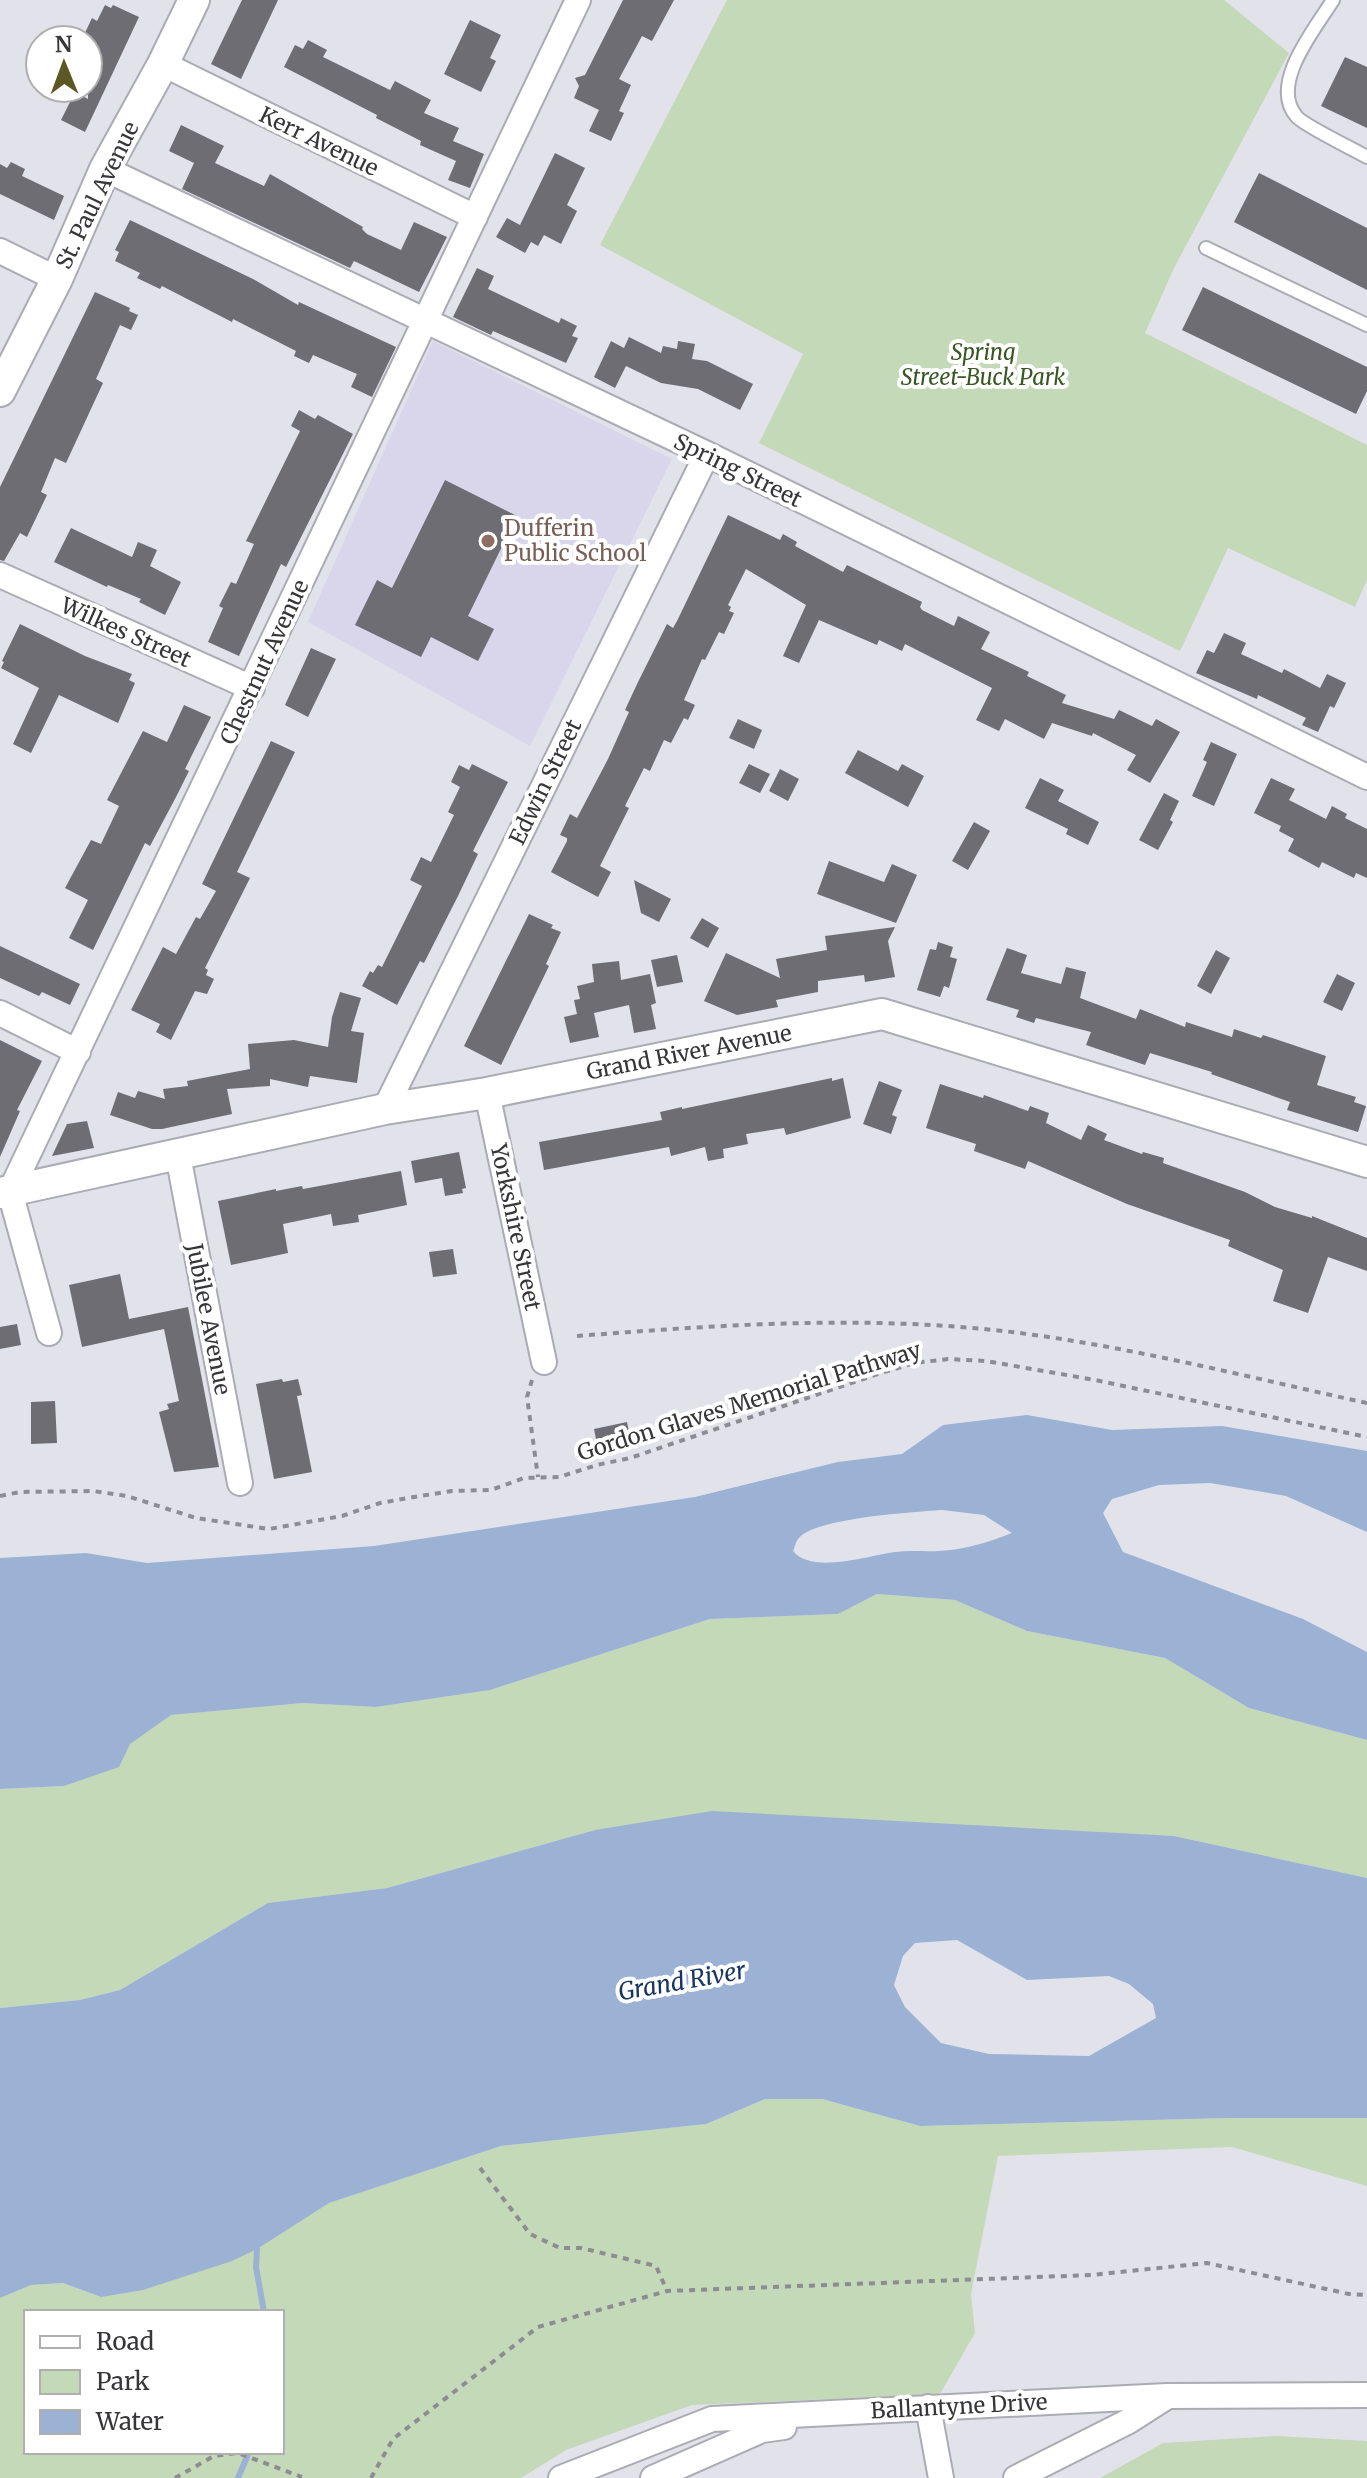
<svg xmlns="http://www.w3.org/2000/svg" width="1367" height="2478" font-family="Merriweather,serif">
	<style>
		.education { fill: #d9d6ec }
		.green { fill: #c4d9b8; fill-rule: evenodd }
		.water { fill: #9bb2d5; fill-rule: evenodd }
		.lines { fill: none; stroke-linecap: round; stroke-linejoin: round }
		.stream { stroke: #9bb2d5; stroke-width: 6 }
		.building { fill: #6e6d74 }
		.service-casing { stroke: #aaabb3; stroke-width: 16 }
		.minor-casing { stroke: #aaabb3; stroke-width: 28 }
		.tertiary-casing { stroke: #aaabb3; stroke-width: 34 }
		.path { stroke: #8c8c92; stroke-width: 4; stroke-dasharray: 6 6; stroke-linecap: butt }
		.service { stroke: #fff; stroke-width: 12 }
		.minor { stroke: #fff; stroke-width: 24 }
		.tertiary { stroke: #fff; stroke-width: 30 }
		.education-dot { fill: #8d6e63; stroke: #fff; stroke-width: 3 }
		.labels { text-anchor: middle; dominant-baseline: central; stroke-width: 8; stroke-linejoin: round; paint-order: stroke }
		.street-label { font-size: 22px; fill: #363639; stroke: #fff }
		.park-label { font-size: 22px; font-style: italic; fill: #385723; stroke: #fff }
		.education-label { font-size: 22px; fill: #785e54; stroke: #fff; text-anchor: start }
		.water-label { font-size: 24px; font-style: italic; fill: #183662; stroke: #fff }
	</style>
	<rect width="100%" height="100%" fill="#e2e2eb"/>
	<!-- education -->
	<path class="education" d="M433 341 672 459 530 746 308 622Z"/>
	<!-- green -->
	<path class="green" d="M727 0H1224L1289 53 1174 268 1145 333 1367 445V580L1355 607 1228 548 1180 651 759 443 803 354 600 245Z
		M877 1594 955 1600 1027 1631 1165 1658 1249 1708 1367 1740V1878L1174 1836 595 1830 387 1888 268 1903 120 1990 80 2000 0 2008V1789L64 1786 170 1715 302 1703 376 1707 490 1690 710 1619 838 1614Z
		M765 2099H822L920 2126 1229 2118H1367V2186L1232 2147 998 2156 971 2294 975 2333 940 2394 692 2405 566 2450 521 2478H0V2298L31 2285 63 2283 101 2297 329 2203 501 2146 706 2124ZM26 2312H282V2452H26Z
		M1276 2436 1367 2441V2478H1100L1163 2443Z"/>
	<!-- water -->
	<path class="water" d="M1027 1415 1112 1430 1222 1426 1367 1451V1532L1286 1496 1210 1483 1159 1485 1112 1499 1103 1513 1123 1552 1303 1619 1367 1652V1740L1249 1708 1165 1658 1027 1631 955 1600 877 1594 838 1614 710 1619 490 1690 376 1707 302 1703 171 1715 130 1744 119 1767 64 1786 0 1789V1558L86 1553 147 1563 374 1546 695 1497 838 1462 902 1454 943 1425ZM942 1510 984 1515 1012 1533C989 1542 964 1550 939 1551 925 1552 910 1550 895 1552 870 1555 812 1575 793 1551 795 1547 795 1543 798 1539 813 1518 914 1512 942 1510Z
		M712 1811 1174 1836 1367 1878V2118H1229L920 2126 822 2099H765L706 2124 501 2146 329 2203 257 2249 232 2261 143 2290 101 2297 63 2283 31 2285 0 2298V2008L80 2000 120 1990 268 1903 387 1888 595 1830ZM957 1940 1027 1980 1109 1976 1129 1984 1153 2004 1156 2018 1089 2056 989 2054 941 2043 905 2007 894 1985 903 1956 915 1943Z"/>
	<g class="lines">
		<!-- stream -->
		<path class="stream" d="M257 2249 256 2267 264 2312
			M238 2478 249 2452"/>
	</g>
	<!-- building -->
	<path class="building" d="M242 0H278L241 79 211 64Z
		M623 0H674L652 41 642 36 619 79 631 85 619 111 624 113 611 141 589 131 599 110 574 98 579 86 575 78 585 75Z
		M105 5 111 8 113 5 139 17 85 132 61 120 75 92 88 99V40L83 37 92 18 97 21Z
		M470 20 501 35 490 58 496 61 481 92 444 74Z
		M308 40 327 50 323 57 390 90 395 81 431 100 424 113 459 128 453 141 484 154 470 188 448 180 456 161 420 145 421 141 376 118 377 115 284 67 295 45 303 49Z
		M1345 57 1367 67V128L1321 106Z
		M181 125 224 146 215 163 264 186 270 174 363 227 362 229 367 234 401 250 414 222 447 237 419 292 354 261 350 268 182 189 194 163 169 151Z
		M555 153 585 168 567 205 577 211 561 244 544 235 538 246 531 242 525 253 496 237 507 218 520 225Z
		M11 162 25 169 22 176 64 196 54 220 0 194V164L7 168Z
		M1259 173 1367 228V290L1234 222Z
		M130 220 253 279 298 305 299 302 396 347 372 397 351 387 357 374 313 355 309 363 294 356 296 351 233 319 232 322 162 286 160 289 137 278 140 273 115 261 119 252 115 250Z
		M477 268 494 276 488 289 559 323 561 318 577 326 572 336 578 338 566 363 493 331 491 335 453 317Z
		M1203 287 1367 367V391L1356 414 1182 330Z
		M95 292 130 308 129 311 138 315 131 330 120 325 96 379 103 383 66 463 55 458 41 492 47 495 27 537 20 533 4 561 0 560V487Z
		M629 337 661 353 663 346 677 349 678 341 695 344 692 359 707 361 753 384 740 410 698 389 661 383 626 366 615 388 594 377 611 341 624 348Z
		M299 410 315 419 318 415 353 434 286 567 281 564 239 656 208 642 223 608 219 606 231 582 236 584 254 544 246 541 300 431 291 426Z
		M445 480 517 516 468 616 494 629 478 661 431 637 421 657 355 625 377 580 392 588Z
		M728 515 780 540 783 534 797 542 795 546 843 572 847 565 922 602 920 607 922 610 954 626 958 616 990 632 981 649 1029 672 1027 676 1066 695 1062 703 1114 719 1119 710 1152 726 1156 719 1180 732 1150 783 1127 770 1136 755 1093 733 1092 736 1052 723 1044 739 1005 719 999 731 976 720 992 688 905 644 902 651 879 640 877 645 819 620 799 663 783 656 806 605 746 569 728 605 731 607 729 611 734 613 724 634 719 632 705 660 702 659 684 700 695 705 688 720 684 718 671 743 664 740 650 771 644 768 625 806 629 808 600 866 611 872 598 897 551 872 567 841V838L560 835 570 814 577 818 608 759 629 712 625 710 638 682 667 624 673 628 677 621Z
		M71 528 132 557 138 542 157 550 150 566 181 582 165 615 139 602 141 599 108 585 107 587 54 562Z
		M20 624 85 656 132 674 129 680 135 683 118 723 59 695 31 753 13 744 39 688 1 668 4 662 2 661Z
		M1224 633 1246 643 1241 654 1282 673 1284 669 1320 688 1327 674 1346 683 1334 708 1330 706 1318 732 1302 725 1306 718 1258 695 1257 699 1196 673 1207 650 1214 653Z
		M311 648 336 659 308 717 285 705Z
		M184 705 211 717 185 769 189 771 176 797 150 846 145 843 93 950 69 938 88 900 65 888 91 840 101 844 119 806 107 800 143 731 167 742Z
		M738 719 762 730 754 749 729 738Z
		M271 741 295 752 237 872 250 878 205 968 208 970 206 975 214 979 207 994 195 991 171 1040 156 1032 160 1024 131 1010 163 947 176 954 196 917 200 919 216 891 202 884Z
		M1211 742 1237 754 1214 806 1192 796 1207 762 1203 760Z
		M858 750 898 771 902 764 924 776 908 807 845 773Z
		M472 764 508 782 473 851 478 854 458 896 424 963 420 961 397 1005 362 986 370 971 373 973 378 965 382 967 422 886 410 880 421 857 431 862 454 815 448 812 460 787 451 782 459 765 469 770Z
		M749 764 770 774 760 793 739 783Z
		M780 769 799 779 788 801 769 791Z
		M1040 778 1064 790 1058 801 1099 822 1088 845 1066 834 1068 829 1025 808Z
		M1271 778 1295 789 1289 800 1326 819 1332 806 1347 814 1345 818 1367 829V878L1356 873 1354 878 1322 862 1319 868 1288 851 1294 839 1279 831 1281 826 1254 813Z
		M1164 793 1179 801 1170 820 1173 822 1158 850 1139 840Z
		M974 822 990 831 968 870 952 861Z
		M829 861 884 882 892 864 917 875 896 923 817 894Z
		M634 880 671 899 659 922 641 913Z
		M529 914 553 925 551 928 561 932 546 964 549 966 501 1065 464 1046Z
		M702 918 719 928 708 948 690 938Z
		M895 927 888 941 895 977 865 982 864 975 818 981V992L776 1000 778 1007 737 1015 704 1001 726 953 780 978 776 959 827 950 825 936Z
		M938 942 953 947 950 957 957 959 949 988 944 986 940 997 917 990 930 949 936 950Z
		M0 946 80 984 70 1005 42 992 39 996 0 978Z
		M1007 948 1027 955 1021 973 1061 984 1066 967 1086 972 1080 998 1136 1019 1140 1009 1185 1027 1186 1022 1232 1037 1234 1029 1261 1038 1263 1035 1326 1056 1317 1085 1356 1097 1354 1102 1366 1106 1358 1132 1287 1110 1290 1102 1211 1074 1212 1072 1150 1053 1145 1065 1086 1045 1091 1032 1036 1018 1034 1023 1016 1017 1019 1010 986 1000Z
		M1216 950 1230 958 1211 994 1197 986Z
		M677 955 683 982 657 987 651 960Z
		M619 961 621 980 650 974 656 1003 651 1005 656 1029 634 1033 629 1005 594 1013 599 1037 570 1043 564 1017 577 1014 574 1000 580 999 577 986 594 982 592 964Z
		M1337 974 1355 983 1342 1011 1323 1002Z
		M340 992 361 998 351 1031 364 1033 357 1083 310 1076 308 1087 270 1079V1086L227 1089 232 1114 162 1129H152L110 1115 118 1092 135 1098 138 1091 165 1099 163 1089 188 1086 187 1081 250 1069 248 1044 294 1040 328 1047 332 1017Z
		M0 1040 42 1061 17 1110 20 1111 0 1157Z
		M832 1078V1081L843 1078 851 1118 786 1135 784 1128 746 1134 748 1144 723 1149 724 1158 708 1161 705 1147 671 1156 669 1147 544 1170 539 1142 662 1120 660 1112 682 1107V1109Z
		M879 1081 902 1090 892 1115 897 1117 891 1134 863 1124Z
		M940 1084 983 1098 984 1095 1028 1111 1030 1106 1049 1113 1046 1123 1081 1140 1088 1125 1107 1134 1104 1140 1142 1154 1143 1152 1164 1158 1163 1163 1245 1192 1275 1207 1312 1218V1216L1367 1238V1271L1328 1257 1308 1313 1273 1301 1283 1270 1228 1246 1230 1240 1127 1204 1028 1161 1025 1169 974 1151 976 1144 926 1128Z
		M87 1121 94 1148 52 1156 67 1124Z
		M459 1152 466 1188 462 1189 463 1193 445 1196 442 1178 415 1183 411 1161Z
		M401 1171 407 1205 358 1215 359 1222 333 1226 331 1214 283 1224 288 1253 231 1265 218 1201 276 1189V1191L302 1186 303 1189Z
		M453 1249 457 1274 433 1277 429 1252Z
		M120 1274 129 1319 188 1307 219 1467 174 1472 159 1412 169 1409 167 1404 179 1401 164 1329 82 1347 69 1285Z
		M17 1324 21 1345 0 1349V1327Z
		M282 1379 283 1382 298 1379 302 1395 297 1396 312 1472 274 1479 256 1384Z
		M55 1401 57 1443 31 1444V1402Z
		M627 1422 631 1443 598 1449 594 1429Z"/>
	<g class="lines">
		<defs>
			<path id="service" d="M1333 0C1315 29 1268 85 1297 117 1305 126 1353 149 1367 157
				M1206 248 1367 325"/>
			<path id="minor" d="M163 64 475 217
				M105 169 707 454 1367 777
				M0 251 57 279
				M0 575 252 688
				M0 1013 78 1052
				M487 1093 544 1362
				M385 1109 707 454
				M178 1155 240 1483
				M49 1333 10 1192 578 0
				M928 2407 941 2478
				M561 2478 712 2419 1167 2396 1367 2395
				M653 2478 762 2430 784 2427
				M1016 2478 1129 2421 1165 2398"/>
			<path id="tertiary" d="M0 391 57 279 105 169 163 64 194 0
				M0 1193 385 1109 487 1093 882 1014 1367 1162"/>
		</defs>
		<!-- service casing -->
		<use href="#service" class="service-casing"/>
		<!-- minor casing -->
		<use href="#minor" class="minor-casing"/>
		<!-- tertiary casing -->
		<use href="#tertiary" class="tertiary-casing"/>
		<!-- path -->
		<path class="path" d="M577 1336C719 1325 860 1315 1003 1331 1125 1345 1247 1377 1367 1403
			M532 1380 527 1397 538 1477
			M0 1496 20 1492 93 1491 127 1496 196 1518 269 1529 342 1516 380 1503 414 1497 452 1491 491 1490 524 1478 559 1477 597 1465 630 1458 881 1373 915 1363 948 1359 986 1361 1095 1380 1367 1437
			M480 2168 530 2234 560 2248H581L656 2266 667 2291
			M175 2478 214 2456 238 2453 302 2477
			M371 2478 393 2439 538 2327 667 2291 1091 2275 1207 2263 1349 2294 1367 2295"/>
		<!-- service -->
		<use href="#service" class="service"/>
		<!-- minor -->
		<use href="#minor" class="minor"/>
		<!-- tertiary -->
		<use href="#tertiary" class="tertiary"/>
	</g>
	<!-- markers -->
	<circle class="education-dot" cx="488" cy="541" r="8"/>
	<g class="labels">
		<!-- street labels -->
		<g class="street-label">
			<text transform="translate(319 141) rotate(26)">Kerr Avenue</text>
			<text transform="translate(97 195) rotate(-64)">St. Paul Avenue</text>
			<text transform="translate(738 470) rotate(26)">Spring Street</text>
			<text transform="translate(126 632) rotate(24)">Wilkes Street</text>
			<text transform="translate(264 662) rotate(-65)">Chestnut Avenue</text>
			<text transform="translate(545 782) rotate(-64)">Edwin Street</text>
			<text transform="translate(689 1052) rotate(-11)">Grand River Avenue</text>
			<text transform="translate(516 1227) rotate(78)">Yorkshire Street</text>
			<text transform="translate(209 1319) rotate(79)">Jubilee Avenue</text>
			<text transform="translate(749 1401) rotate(-17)">Gordon Glaves Memorial Pathway</text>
			<text transform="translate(959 2406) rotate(-3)">Ballantyne Drive</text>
		</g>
		<!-- park labels -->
		<g class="park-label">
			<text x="983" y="352">Spring<tspan x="983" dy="25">Street-Buck Park</tspan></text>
		</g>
		<!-- education labels -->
		<g class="education-label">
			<text x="504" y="528">Dufferin<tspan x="504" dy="25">Public School</tspan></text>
		</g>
		<!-- water labels -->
		<g class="water-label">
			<text transform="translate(682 1981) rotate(-10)">Grand River</text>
		</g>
	</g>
	<!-- legend -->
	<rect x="24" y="2310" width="260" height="144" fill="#ffffff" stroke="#afafb0" stroke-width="2"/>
	<rect x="40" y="2336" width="40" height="12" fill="#ffffff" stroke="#afafb0" stroke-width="2"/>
	<text x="96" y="2350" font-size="24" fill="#363639">Road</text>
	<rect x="40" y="2370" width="40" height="24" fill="#c4d9b8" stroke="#afafb0" stroke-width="2"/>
	<text x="96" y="2390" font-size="24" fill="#363639">Park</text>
	<rect x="40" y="2410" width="40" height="24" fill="#9bb2d5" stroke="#afafb0" stroke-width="2"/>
	<text x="96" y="2430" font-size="24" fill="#363639">Water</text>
	<!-- north arrow -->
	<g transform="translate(64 64) rotate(359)"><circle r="38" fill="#ffffff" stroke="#afafb0" stroke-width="2"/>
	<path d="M0-6L14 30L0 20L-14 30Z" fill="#5c5824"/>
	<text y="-12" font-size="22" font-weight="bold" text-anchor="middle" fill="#363639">N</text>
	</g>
</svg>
